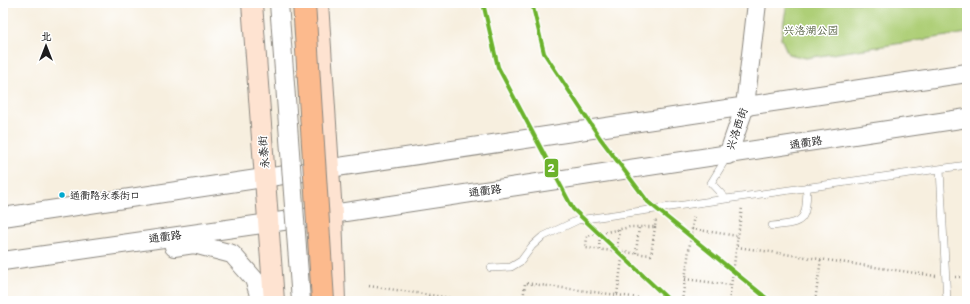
<svg xmlns="http://www.w3.org/2000/svg" width="970" height="304" font-family="'Shantell Sans','LXGW WenKai TC',sans-serif">
	<style>
		.green { fill: #aecf77; stroke: #65764a }
		.lines { fill: none; stroke-linecap: round; stroke-linejoin: round }
		.service-casing { stroke: #8a867e; stroke-width: 8 }
		.tertiary-casing { stroke: #8a867e; stroke-width: 20 }
		.secondary-casing { stroke: #8a867e; stroke-width: 22 }
		.path { stroke: #8a867e; stroke-width: 2.5; stroke-dasharray: 1 3; stroke-linecap: butt }
		.service { stroke: #fff; stroke-width: 7 }
		.tertiary { stroke: #fff; stroke-width: 18 }
		.secondary { stroke: #fee3d1; stroke-width: 20 }
		.tertiary-bridge-casing { stroke: #8a867e; stroke-width: 20; stroke-linecap: butt }
		.primary-bridge-casing { stroke: #8a867e; stroke-width: 24; stroke-linecap: butt }
		.tertiary-bridge { stroke: #fff; stroke-width: 18 }
		.primary-bridge { stroke: #fcba8d; stroke-width: 22 }
		.metro-1-casing { stroke: #fff; stroke-width: 7 }
		.metro-1 { stroke: #6bb22b; stroke-width: 4 }
		.bus-dot { fill: #00a9ce; stroke: #fff; stroke-width: 1.5 }
		.labels { text-anchor: middle; dominant-baseline: central; stroke-width: 3; stroke-linejoin: round; paint-order: stroke }
		.bus-label { font-size: 10px; fill: #1c1c1c; stroke: #fff; text-anchor: start }
		.park-label { font-size: 11px; fill: #4f5b3c; stroke: #fff }
		.street-label { font-size: 11px; fill: #1c1c1c; stroke: #fff }
		.line-badge { stroke: #fff; stroke-width: 1.5 }
		.badge-label { font-size: 11px; text-anchor: middle; font-weight: bold; fill: #fff }
	</style>
	<rect width="100%" height="100%" fill="#fff"/>
	<filter id="ink" filterUnits="userSpaceOnUse"><feTurbulence type="fractalNoise" baseFrequency=".025" numOctaves="2"/><feDisplacementMap in="SourceGraphic" scale="8" xChannelSelector="R" yChannelSelector="G"/><feConvolveMatrix kernelMatrix="1 2 1 2 8 2 1 2 1" color-interpolation-filters="sRGB"/></filter>
	<filter id="wash" filterUnits="userSpaceOnUse"><feTurbulence type="fractalNoise" baseFrequency=".012" numOctaves="4" result="noise"/><feDisplacementMap in="SourceGraphic" scale="16" xChannelSelector="R" yChannelSelector="G"/><feGaussianBlur stdDeviation="0.9" result="paint"/><feColorMatrix in="noise" values="0 0 0 0 0 0 0 0 0 0 0 0 0 0 0 0 0 1.4 0 .05"/><feComposite in="paint" operator="in"/></filter>
	<g filter="url(#wash)">
		<rect width="100%" height="100%" fill="#f7efdf"/>
		<!-- green -->
		<path class="green" d="M787 3H967V33L806 58 788 54 781 38Z"/>
	</g>
	<g filter="url(#ink)">
		<g class="lines">
			<defs>
				<path id="service" d="M727 157 711 183 726 199 967 165
					M940 169 947 301
					M772 226C805 223 806 221 807 187
					M491 268 511 267 521 261 532 246 542 237 578 220 726 199"/>
				<path id="tertiary" d="M728 155 745 106 757 3
					M3 217 967 73
					M174 247 194 244 232 254 254 279 261 301
					M3 261 332 214 967 118"/>
				<path id="secondary" d="M252 3 274 301
					M318 3 332 214 335 301"/>
			</defs>
			<!-- service casing -->
			<use href="#service" class="service-casing"/>
			<!-- tertiary casing -->
			<use href="#tertiary" class="tertiary-casing"/>
			<!-- secondary casing -->
			<use href="#secondary" class="secondary-casing"/>
			<!-- path -->
			<path class="path" d="M655 227 651 255 586 248 587 236 630 227H655L656 219
				M692 229 738 236
				M737 247 936 276
				M599 249 600 233
				M617 251 619 230
				M636 253 639 227
				M955 277H967
				M685 279 731 285
				M369 286 471 301
				M617 295 662 301
				M429 301V295
				M523 301 525 283 617 295 623 252
				M682 301 694 214
				M729 301 742 207
				M815 301 821 259"/>
			<!-- service -->
			<use href="#service" class="service"/>
			<!-- tertiary -->
			<use href="#tertiary" class="tertiary"/>
			<!-- secondary -->
			<use href="#secondary" class="secondary"/>
			<defs>
				<path id="tertiary-bridge" d="M279 3 301 301"/>
				<path id="primary-bridge" d="M304 3 323 301"/>
			</defs>
			<!-- tertiary-bridge casing -->
			<use href="#tertiary-bridge" class="tertiary-bridge-casing"/>
			<!-- primary-bridge casing -->
			<use href="#primary-bridge" class="primary-bridge-casing"/>
			<!-- tertiary-bridge -->
			<use href="#tertiary-bridge" class="tertiary-bridge"/>
			<!-- primary-bridge -->
			<use href="#primary-bridge" class="primary-bridge"/>
			<defs>
				<path id="metro-1" d="M483 3 498 67 573 209 670 301
					M532 3 544 53 600 138 648 202 770 301"/>
			</defs>
			<!-- metro-1 casing -->
			<use href="#metro-1" class="metro-1-casing"/>
			<!-- metro-1 -->
			<use href="#metro-1" class="metro-1"/>
		</g>
	</g>
	<!-- markers -->
	<circle class="bus-dot" cx="62" cy="195" r="3.5"/>
	<g class="labels">
		<!-- bus labels -->
		<g class="bus-label">
			<text x="70" y="195">通衢路永泰街口</text>
		</g>
		<!-- park labels -->
		<g class="park-label">
			<text x="811" y="30">兴洛湖公园</text>
		</g>
		<!-- street labels -->
		<g class="street-label">
			<text transform="translate(737 129) rotate(-71)">兴洛西街</text>
			<text transform="translate(806 143) rotate(-9)">通衢路</text>
			<text transform="translate(264 152) rotate(-95)">永泰街</text>
			<text transform="translate(485 191) rotate(-8)">通衢路</text>
			<text transform="translate(165 237) rotate(-8)">通衢路</text>
		</g>
	</g>
	<rect class="line-badge" x="544" y="158" width="15" height="20" rx="4" fill="#6bb22b"/>
	<g class="badge-label">
		<text x="551" y="172">2</text>
	</g>
	<!-- margin -->
	<rect width="970" height="304" fill="none" stroke="#fff" stroke-width="16"/>
	<!-- north arrow -->
	<g transform="translate(46 46)" stroke="#ffffff" stroke-width="3" paint-order="stroke">
	<path d="M0-3L7 15L0 10L-7 15Z" fill="#1c1c1c"/>
	<text y="-6" font-size="11" font-weight="bold" text-anchor="middle" fill="#1c1c1c">北</text>
	</g>
</svg>
